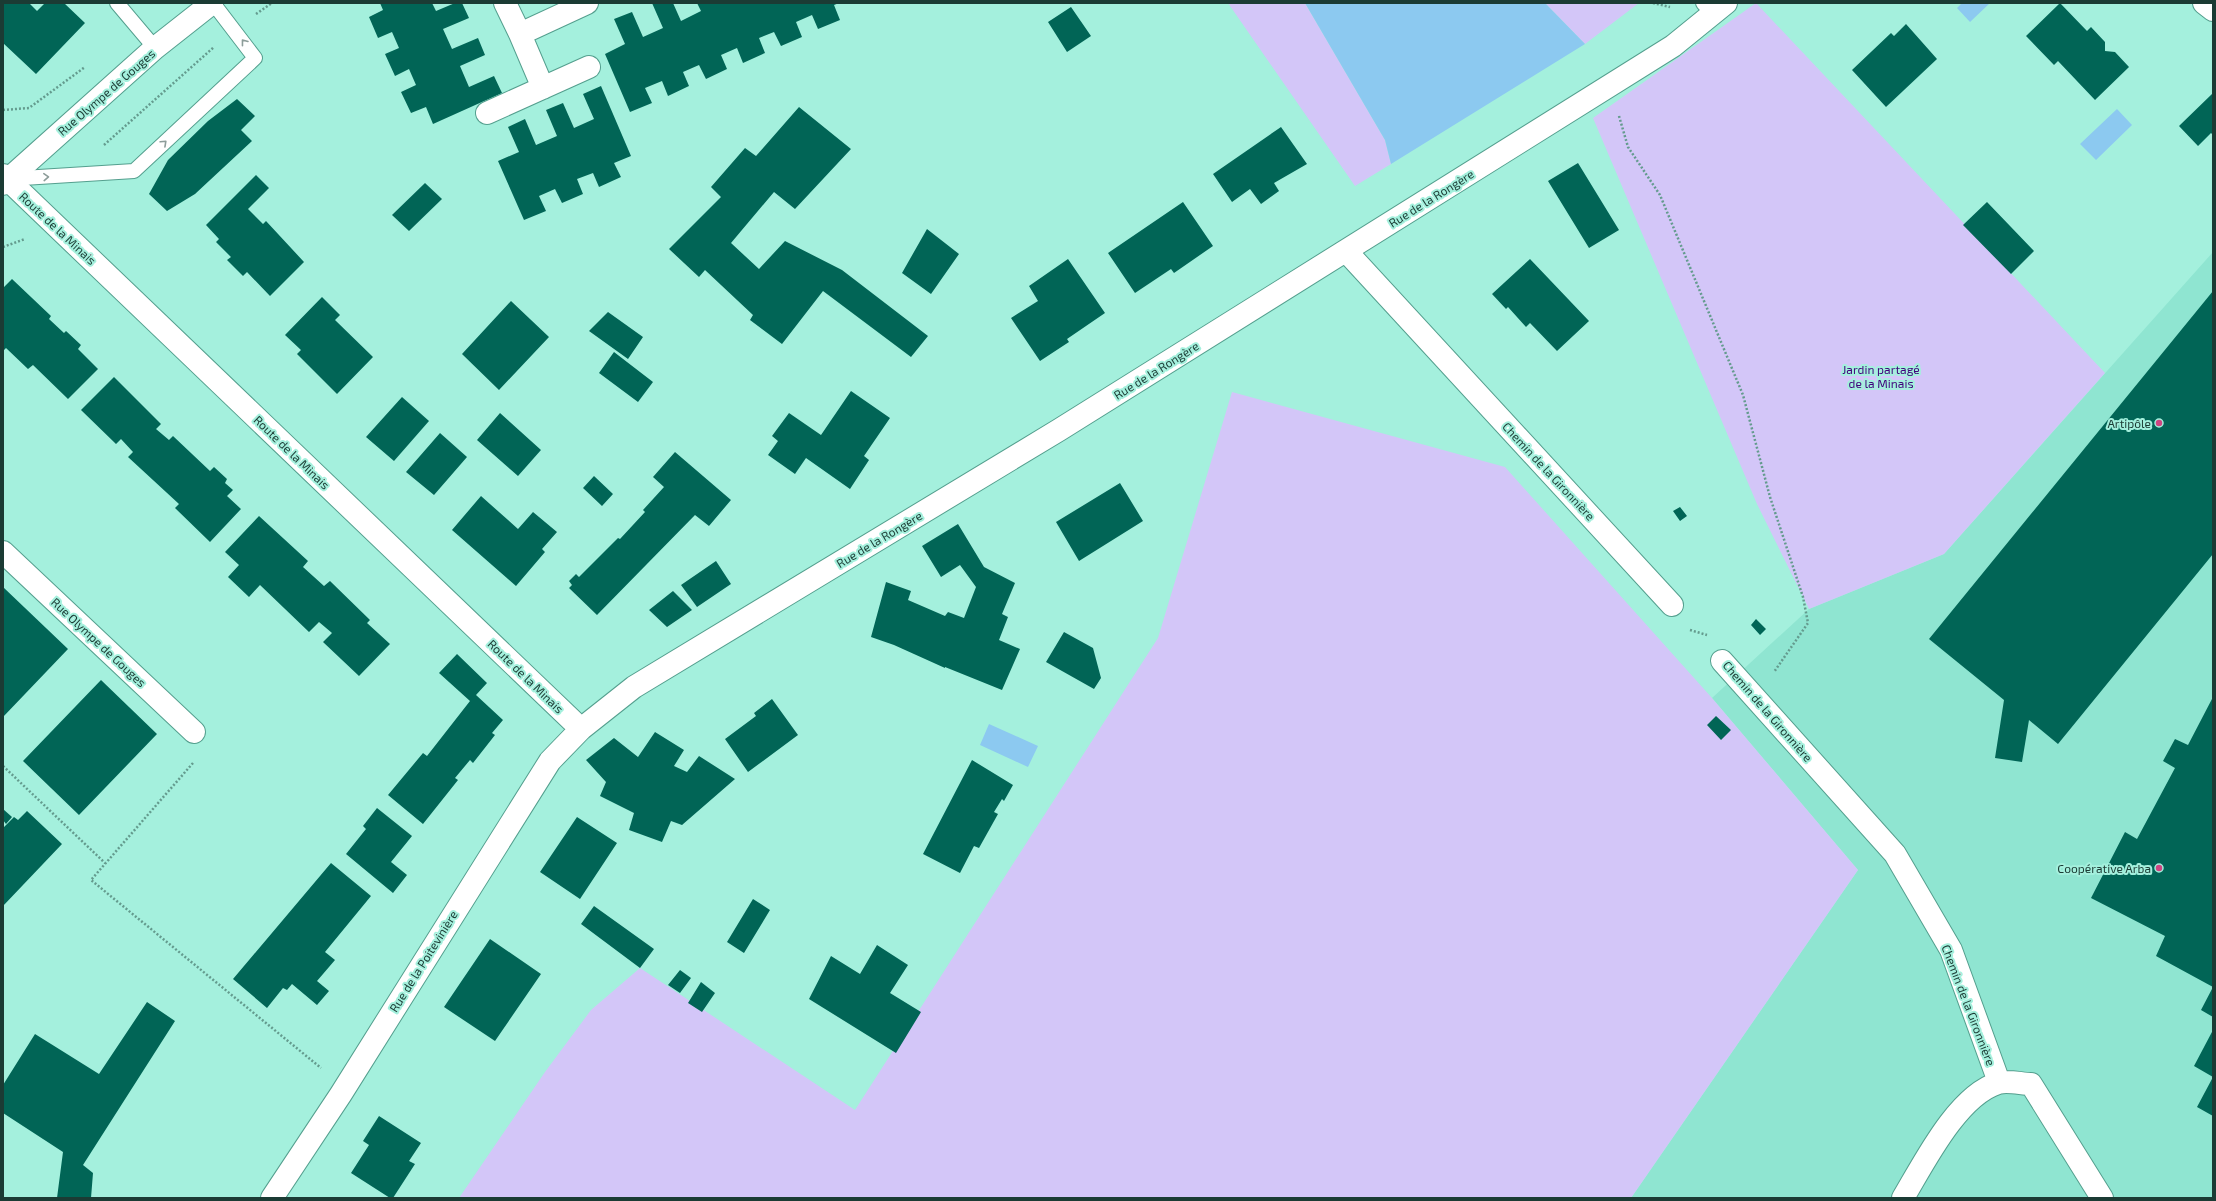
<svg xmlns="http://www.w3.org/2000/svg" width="2216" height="1201" font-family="'Exo 2',sans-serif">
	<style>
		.built { fill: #8fe5d1 }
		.green { fill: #d3c6f8 }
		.water { fill: #8cc9f0 }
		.building { fill: #016556 }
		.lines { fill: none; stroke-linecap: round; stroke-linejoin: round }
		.lane-casing { stroke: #549f8e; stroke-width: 16 }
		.street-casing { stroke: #549f8e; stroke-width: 24 }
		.path { stroke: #649b8e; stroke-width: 2.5; stroke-dasharray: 2 2; stroke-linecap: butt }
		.lane { stroke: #fff; stroke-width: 14 }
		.street { stroke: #fff; stroke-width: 22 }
		.oneway { stroke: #8d9d9a }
		.poi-dot { fill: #ce4581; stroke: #a4f0dd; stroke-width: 1.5 }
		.labels { text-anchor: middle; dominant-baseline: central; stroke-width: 4; stroke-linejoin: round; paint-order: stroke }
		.street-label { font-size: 12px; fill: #1b3b34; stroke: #a4f0dd }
		.park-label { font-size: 12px; fill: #40027b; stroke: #a4f0dd }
		.poi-label { font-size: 12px; fill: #1b3b34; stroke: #a4f0dd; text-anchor: end }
	</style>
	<rect width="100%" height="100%" fill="#a4f0dd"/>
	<!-- built -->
	<path class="built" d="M2213 252V1198H1631L1858 870 1712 698 1809 609 1944 554Z"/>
	<!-- green -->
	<path class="green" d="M1228 3H1305L1385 140 1391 164 1355 186Z
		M1545 3H1639L1585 44Z
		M1756 3 2105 373 1944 554 1809 609 1757 504 1593 118Z
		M1232 392 1505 467 1712 698 1858 870 1631 1198H459L545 1072 591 1010 640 968 855 1110 1158 638Z"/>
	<!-- water -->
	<path class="water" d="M1305 3H1545L1585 44 1391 164 1385 140Z
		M1962 3H1990L1970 22 1957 8Z
		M2117 109 2132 125 2096 160 2080 144Z
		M989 724 1038 746 1028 767 980 745Z"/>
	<!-- building -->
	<path class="building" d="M3 3H29L37 11 45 3H64L85 23 36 74 3 43Z
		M380 3H432L436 11 455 3H462L469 18 443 29 452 49 478 38 485 55 460 66 469 87 494 76 502 93 433 124 426 107 411 113 401 92 416 85 409 69 395 76 385 54 399 48 392 32 378 38 369 17 383 10Z
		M652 3H673L681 21 701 11 697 3H839L834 5 840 20 818 29 812 15 796 22 802 37 781 46 774 32 759 38 765 53 743 63 737 48 721 55 727 69 706 79 699 65 683 72 689 86 668 96 662 81 645 88 652 103 630 112 605 54 625 44 614 19 632 12 643 37 663 28Z
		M2060 3 2087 31 2091 27 2105 42V51L2115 52 2129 67 2095 100 2058 61 2054 65 2026 36Z
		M1071 7 1091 36 1067 52 1048 22Z
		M1906 24 1937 59 1886 107 1852 70 1891 33 1894 36Z
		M601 86 631 156 614 163 621 177 599 187 593 173 577 179 583 194 562 203 555 189 539 196 546 211 524 220 498 161 519 152 508 127 525 119 536 145 557 136 546 110 563 103 574 128 594 119 583 94Z
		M2213 93V135L2211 133 2198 146 2179 126Z
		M237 99 255 116 241 130 252 141 195 194 167 211 149 194 168 160 208 121Z
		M799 107 851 149 795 209 774 192 731 243 759 269 785 241 842 270 928 336 911 357 823 291 782 344 750 320 753 315 705 270 699 277 669 249 721 197 711 187 745 148 756 156Z
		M1281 127 1307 164 1274 183 1279 191 1261 204 1250 189 1232 202 1213 174Z
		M1578 163 1619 230 1589 248 1548 181Z
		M256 175 269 188 248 209 263 224 266 221 304 262 270 296 247 272 243 276 227 260 231 257 216 242 219 239 206 225Z
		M425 183 442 199 409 231 392 215Z
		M1183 202 1213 246 1174 273 1171 269 1135 293 1108 253Z
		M1987 202 2034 251 2011 274 1963 225Z
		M927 229 959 254 931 294 902 273Z
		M1068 259 1105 313 1067 339 1069 342 1040 361 1011 318 1038 301 1029 286Z
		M1530 259 1589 321 1557 351 1530 323 1526 327 1508 307 1506 309 1492 294Z
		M12 279 51 316 49 319 64 333 66 331 81 345 78 349 98 369 68 399 33 365 28 369 6 348 3 351V288Z
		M2213 291V554L2058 744 2029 720 2022 762 1995 758 2004 700 1929 639Z
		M322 297 340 315 335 320 373 357 337 394 297 354 301 350 285 335Z
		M511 301 549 337 499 390 462 354Z
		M608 312 643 337 628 359 589 331Z
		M614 352 653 382 638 402 599 373Z
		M114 377 161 424 156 429 169 440 173 436 210 471 214 467 227 479 225 483 233 490 227 496 241 509 210 542 175 508 179 504 128 457 133 452 121 439 116 444 81 410Z
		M851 391 890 418 864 456 869 460 850 489 806 458 795 474 768 455 778 441 772 436 789 413 821 435Z
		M402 397 429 421 394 461 366 437Z
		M500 413 541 450 518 476 477 440Z
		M440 433 467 457 434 495 406 472Z
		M675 452 731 500 709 526 695 515 597 615 569 588 572 585 569 581 576 574 579 577 618 538 620 539 645 512 643 510 664 487 653 477Z
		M594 476 613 494 602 506 583 488Z
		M1120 483 1143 521 1079 561 1056 522Z
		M481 496 518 529 533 512 557 532 542 549 545 552 516 586 452 530Z
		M1680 507 1687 516 1680 521 1673 511Z
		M259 516 308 561 303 567 324 586 330 581 370 620 367 623 390 644 359 676 323 642 332 633 319 622 309 632 260 585 249 597 228 577 239 565 225 552Z
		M958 524 984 567 1015 583 1002 614 1008 617 999 640 1020 649 1002 690 945 667V668L894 645 871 637 886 582 911 591 908 600 945 616 948 612 964 618 976 587 960 565 941 577 922 546Z
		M716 561 731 584 697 607 681 585Z
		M3 587 68 649 3 717Z
		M673 591 692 610 667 627 649 610Z
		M1756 619 1766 629 1760 635 1751 625Z
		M1064 632 1093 648 1101 678 1094 689 1046 662Z
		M457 654 487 683 476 695 503 720 492 733 495 735 473 763 470 760 455 778 458 780 423 824 388 795 423 753 427 756 470 701 439 673Z
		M101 680 157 734 79 815 23 761Z
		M2213 697V1017L2201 1010 2213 987 2156 956 2165 936 2091 898 2125 832 2137 839 2175 768 2163 761 2175 739 2188 745Z
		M772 699 798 735 748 772 725 739 756 716 754 713Z
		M1716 716 1731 730 1721 740 1707 725Z
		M655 732 684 750 674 766 687 772 699 756 735 779 682 825 671 821 662 842 629 830 634 813 600 796 606 782 586 760 614 738 638 757Z
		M972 760 1013 785 1004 801 1002 799 994 812 998 814 979 848 974 846 960 873 923 854Z
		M377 808 412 836 391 862 407 875 393 893 346 854 366 829 363 826Z
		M3 809 12 817 6 824 3 820Z
		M27 811 62 844 3 906V828L14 817 18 820Z
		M577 817 617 843 580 899 540 872Z
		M331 863 371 896 325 952 335 960 317 981 329 991 317 1005 292 984 287 990 283 988 267 1008 233 979Z
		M753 899 770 910 744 953 727 942Z
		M594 906 654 949 640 968 581 924Z
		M490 939 541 974 495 1041 444 1007Z
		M877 945 908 965 890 993 921 1012 896 1053 809 999 831 956 860 974Z
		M680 970 691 978 680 993 668 985Z
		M701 982 715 993 702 1012 688 1003Z
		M147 1002 175 1021 83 1165 93 1173 91 1198H57L63 1152 3 1113V1085L35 1034 99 1074Z
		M2213 1030V1116L2197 1107 2213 1077 2194 1066Z
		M379 1116 421 1143 409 1161 415 1164 393 1198H390L351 1173 369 1145 363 1141Z"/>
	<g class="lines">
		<defs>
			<path id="lane" d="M117 3 155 48
				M1703 3 1713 14
				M7 179 134 171 255 58 213 3"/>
			<path id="street" d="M505 3 520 34 587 3
				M2204 3 2213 10
				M520 34 543 88
				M487 113 589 67
				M3 175 581 729
				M3 184 155 48 212 3
				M1346 251 1672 605
				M3 552 194 732
				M1722 661 1895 854 1951 950 1999 1082
				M272 1198 341 1094 550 761 581 729 634 687 1059 430 1673 46 1726 3
				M1903 1198C1924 1163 1957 1096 1998 1083 2007 1080 2022 1084 2031 1084L2102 1198"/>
		</defs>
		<!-- lane casing -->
		<use href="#lane" class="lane-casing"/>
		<!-- street casing -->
		<use href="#street" class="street-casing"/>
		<!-- path -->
		<path class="path" d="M1653 3 1670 7
			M256 14 272 3
			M3 110 29 108 85 67
			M1619 116 1628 147 1660 195 1743 395 1770 497 1803 597 1808 623 1774 672
			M104 145 214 47
			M3 247 25 239
			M1690 630 1707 635
			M193 763 91 880 321 1068
			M3 766 105 863"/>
		<!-- lane -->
		<use href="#lane" class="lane"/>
		<!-- street -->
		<use href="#street" class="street"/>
	</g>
	<!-- one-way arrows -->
	<defs><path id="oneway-chevron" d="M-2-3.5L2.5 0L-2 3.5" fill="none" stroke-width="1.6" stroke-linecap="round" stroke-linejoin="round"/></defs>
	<g class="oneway">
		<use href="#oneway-chevron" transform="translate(244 42) rotate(-128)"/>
		<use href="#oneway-chevron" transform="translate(164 143) rotate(-43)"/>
		<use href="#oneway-chevron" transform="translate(46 177) rotate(-3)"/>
	</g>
	<!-- markers -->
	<g class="poi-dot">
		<circle cx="2159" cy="423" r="4"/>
		<circle cx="2159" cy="868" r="4"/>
	</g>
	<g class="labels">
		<!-- street labels -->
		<g class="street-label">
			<text transform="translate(106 92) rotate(-41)">Rue Olympe de Gouges</text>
			<text transform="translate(1431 198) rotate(-32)">Rue de la Rongère</text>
			<text transform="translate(58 228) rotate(43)">Route de la Minais</text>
			<text transform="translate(1156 370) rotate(-32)">Rue de la Rongère</text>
			<text transform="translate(292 452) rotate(44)">Route de la Minais</text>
			<text transform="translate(1549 471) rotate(47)">Chemin de la Gironnière</text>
			<text transform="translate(879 539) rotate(-31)">Rue de la Rongère</text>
			<text transform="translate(99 642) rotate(43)">Rue Olympe de Gouges</text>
			<text transform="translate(526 676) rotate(44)">Route de la Minais</text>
			<text transform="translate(1768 711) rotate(49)">Chemin de la Gironnière</text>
			<text transform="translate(423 961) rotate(-58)">Rue de la Poitevinière</text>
			<text transform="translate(1969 1005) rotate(69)">Chemin de la Gironnière</text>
		</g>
		<!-- park labels -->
		<g class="park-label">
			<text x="1881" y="369">Jardin partagé<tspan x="1881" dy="14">de la Minais</tspan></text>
		</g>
		<!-- poi labels -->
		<g class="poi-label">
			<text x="2151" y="423">Artipôle</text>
			<text x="2151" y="868">Coopérative Arba</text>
		</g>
	</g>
	<!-- border -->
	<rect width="2216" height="1201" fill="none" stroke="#1b3b34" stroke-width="8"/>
</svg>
